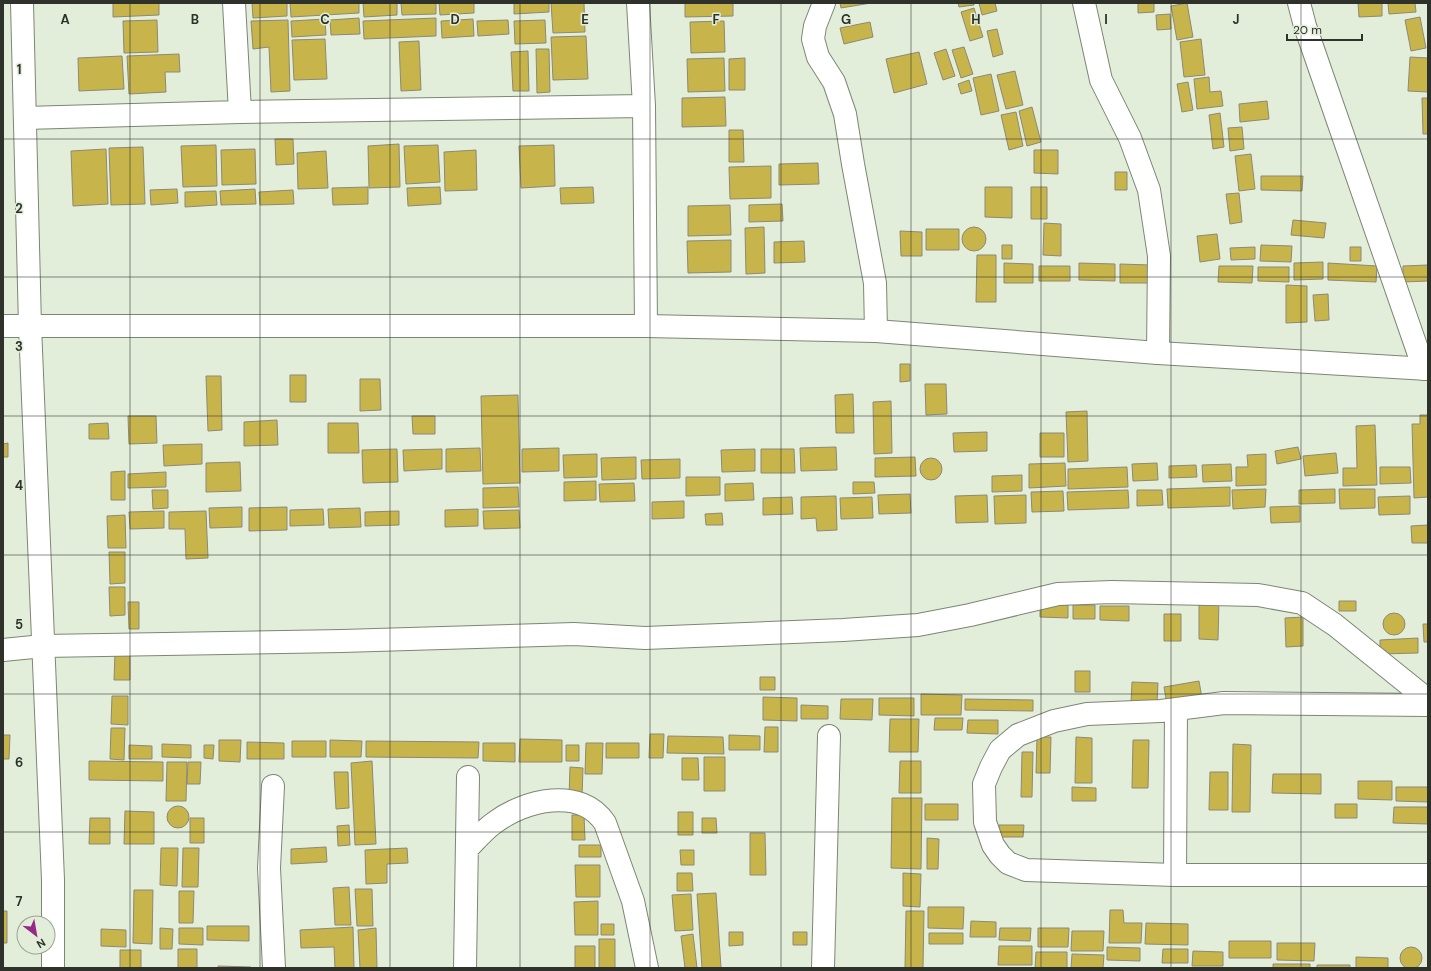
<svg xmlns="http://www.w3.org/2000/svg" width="1431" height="971" font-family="'DM Sans',sans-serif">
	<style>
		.building { fill: #c7b44a; stroke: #8c8976 }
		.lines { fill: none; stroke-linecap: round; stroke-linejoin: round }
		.street-casing { stroke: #7c8674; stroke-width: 24 }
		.secondary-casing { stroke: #7c8674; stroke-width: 24 }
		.street { stroke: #fff; stroke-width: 22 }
		.secondary { stroke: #fff; stroke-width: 22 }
		.grid { fill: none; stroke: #2e322a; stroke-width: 1; stroke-opacity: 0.55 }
		.grid-label { font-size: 13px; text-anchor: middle; font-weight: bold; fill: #2e322a; stroke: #e3eeda; stroke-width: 3; stroke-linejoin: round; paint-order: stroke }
	</style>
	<rect width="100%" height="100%" fill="#e3eeda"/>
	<!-- building -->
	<path class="building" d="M113 3H159V15L113 17Z
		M252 3H287V16L253 18Z
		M290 3H359V13L291 17Z
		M363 3H397V15L364 17Z
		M401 3H436V14L402 15Z
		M439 3H474V13L440 15Z
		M514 3H549V12L514 14Z
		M551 3H584L585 32 553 33Z
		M685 3H733V16L685 17Z
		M840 3H871L841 8Z
		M958 3H974V5L959 7Z
		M979 3H995L997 11 982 15Z
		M1138 3H1154V12L1138 13Z
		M1187 3 1193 37 1177 40 1171 6Z
		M1358 3H1382V16L1359 17Z
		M1388 3H1415L1416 12 1389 14Z
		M974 8 983 37 970 41 961 12Z
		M1170 14 1171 29 1157 30 1156 15Z
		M1420 17 1426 48 1411 51 1405 20Z
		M359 18 360 34 331 35 330 20Z
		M436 18V36L364 39 363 21Z
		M325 19 326 35 292 37 291 21Z
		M473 19 474 36 442 38 441 21Z
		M157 20 158 52 124 53 123 21Z
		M288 20 290 91 271 92 269 47 253 49 251 21Z
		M508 20 509 34 478 36 477 21Z
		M545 20 546 43 515 44 514 21Z
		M724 21 725 52 691 53 690 22Z
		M870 22 873 37 844 44 840 28Z
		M997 29 1003 54 993 57 987 31Z
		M586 36 588 79 553 80 551 37Z
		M325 39 327 79 294 80 292 40Z
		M1201 39 1205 75 1184 77 1180 42Z
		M419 41 421 90 401 91 399 42Z
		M964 47 973 74 961 78 952 50Z
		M536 49H549L550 92 537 93Z
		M946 49 955 76 943 80 934 53Z
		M528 51 529 91H513L511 52Z
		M919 52 927 84 894 93 886 59Z
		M179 54 180 72H165L166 92 129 94 127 56Z
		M122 56 124 89 79 91 78 58Z
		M1410 57 1428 58V92L1408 91Z
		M724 58 725 91 688 92 687 59Z
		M745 58V90H729V59Z
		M1015 71 1023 105 1006 109 997 75Z
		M991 74 999 111 981 115 973 78Z
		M1209 77 1210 92 1221 91 1223 106 1197 109 1194 79Z
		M969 80 972 91 961 94 958 84Z
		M1188 82 1193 110 1182 112 1177 84Z
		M725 97 726 126 682 127V98Z
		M1422 98H1428V134H1423Z
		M1267 101 1269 119 1240 122 1239 104Z
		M1032 107 1041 142 1027 146 1019 111Z
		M1016 112 1023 146 1009 150 1001 115Z
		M1220 113 1224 147 1213 149 1209 115Z
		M1242 127 1244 149 1230 151 1228 128Z
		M729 130H743L744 162H729Z
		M275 139H293L294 164 276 165Z
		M399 144 400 187 369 188 368 146Z
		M216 145 217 186 183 187 181 146Z
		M438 145 440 182 406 184 404 146Z
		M554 145 555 186 521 188 519 146Z
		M143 147 145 204 111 205 109 148Z
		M106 149 108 204 73 206 71 151Z
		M255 149 256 184 222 185 221 150Z
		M476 150 477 190 445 191 444 152Z
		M1034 150H1058V174L1034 173Z
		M326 151 328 188 298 189 297 153Z
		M1251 154 1255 189 1239 191 1235 156Z
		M818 163 819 184 779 185V164Z
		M771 166V198L730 199 729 167Z
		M1115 172H1127V190H1115Z
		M1261 176H1303L1302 191 1261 190Z
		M368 187V204L333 205 332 188Z
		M440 187 441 204 408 206 407 188Z
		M593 187 594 203 561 204 560 188Z
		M985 187H1012V218L985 217Z
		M1031 187H1047V219H1031Z
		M177 189 178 203 151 205 150 190Z
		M255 189 256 204 221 205 220 191Z
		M293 190 294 204 260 205 259 192Z
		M216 191 217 205 185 207V192Z
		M1239 193 1242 222 1230 224 1226 194Z
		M782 204 783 221 749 222V205Z
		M730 205 731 235 688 236V206Z
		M1293 220 1326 223 1324 238 1291 235Z
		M1044 223 1061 224V256L1043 255Z
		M962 239a12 12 0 1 1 24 0a12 12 0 1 1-24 0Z
		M764 227 765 273 746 274 745 228Z
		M926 229H959V250H926Z
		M900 231 922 232V256H901Z
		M1217 234 1220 259 1200 262 1197 236Z
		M731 240V272L688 273 687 241Z
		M804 241 805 262 774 263V242Z
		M1002 245H1012V259H1002Z
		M1261 245 1292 246 1291 262 1260 261Z
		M1255 247V259L1231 260 1230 248Z
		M1350 247H1361V261H1350Z
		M977 255H996V302H976Z
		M1323 262V279L1294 280V263Z
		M1004 263 1033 264V283H1004Z
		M1079 263 1115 264V281L1079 280Z
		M1328 263 1377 266 1376 282 1328 280Z
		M1120 264 1150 265V283H1120Z
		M1428 265V281L1403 282V266Z
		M1039 266H1070V281H1039Z
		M1219 266H1253L1252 283 1218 282Z
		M1258 267H1289V282L1258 281Z
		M1286 285 1307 286V322L1286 323Z
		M1328 294 1329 320 1315 321 1313 295Z
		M900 364H910V381L900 382Z
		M290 375H306V402H290Z
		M206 376H221L222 430 208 431Z
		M360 379H380L381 410 360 411Z
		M925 384H946L947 414 926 415Z
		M853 394 854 433H836L835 395Z
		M518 395 520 483 483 484 481 396Z
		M891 401 892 453 874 454 873 402Z
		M1087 411 1088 461 1068 462 1066 412Z
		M1420 415H1428V497L1414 498 1412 424H1420Z
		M128 416H156L157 443 129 444Z
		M412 416H435V434H413Z
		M277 420 278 445 244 446V422Z
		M108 423 109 439H89V424Z
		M328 423H358L359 453H328Z
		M1375 425 1377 485 1343 486V468H1357L1356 426Z
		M987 432V451L954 452 953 433Z
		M1040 433H1064V457H1040Z
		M8 443V457H3V444Z
		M202 444V464L164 466 163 445Z
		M836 447 837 470 801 471 800 448Z
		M1298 447 1301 459 1277 464 1275 451Z
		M480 448 481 471 446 472V449Z
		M559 448V471L522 472V449Z
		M397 449 398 482 363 483 362 450Z
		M442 449V469L404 471 403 450Z
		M755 449V471L722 472 721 450Z
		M761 449H794L795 473H761Z
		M1336 453 1338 473 1305 476 1303 456Z
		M597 454V477L564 478 563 455Z
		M1266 454V485L1236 486V467H1248L1247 455Z
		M636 457V479L602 480 601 458Z
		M915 457 916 476 875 477V458Z
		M920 469a11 11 0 1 1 22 0a11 11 0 1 1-22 0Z
		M680 459V478L642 479 641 460Z
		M240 462 241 491 206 492V463Z
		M1065 463 1066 486 1029 488V464Z
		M1157 463 1158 480 1133 481 1132 464Z
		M1231 464 1232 481 1203 482 1202 465Z
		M1196 465 1197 477 1169 478V466Z
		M1127 467 1128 487 1068 489V469Z
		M1380 467H1410L1411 483 1380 484Z
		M125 471V500H111V472Z
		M166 472V487L128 488V474Z
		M1022 475V491L992 492V476Z
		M686 477H720V495L686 496Z
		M596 481V500L564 501V482Z
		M853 482H874L875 493 853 494Z
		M634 483 635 501 600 502 599 484Z
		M753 483 754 500 725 501V484Z
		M518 487 519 507 483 508V488Z
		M1230 487V506L1168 508 1167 489Z
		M1266 489 1265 507 1233 509 1232 490Z
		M1335 489V503L1299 504V490Z
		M1339 489H1375V508L1340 509Z
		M152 490H168V508L153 509Z
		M1128 490 1129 508 1068 510 1067 492Z
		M1137 490H1162L1163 505 1137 506Z
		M1063 491 1064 511 1032 512 1031 492Z
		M910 494 911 513 879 514 878 495Z
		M987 495 988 522 956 523 955 496Z
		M1026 495V523L995 524 994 496Z
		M836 496 837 530 817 531 816 518 801 519V497Z
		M1410 496V514L1379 515 1378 497Z
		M792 497 793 514 763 515V498Z
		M872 497 873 518 841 519 840 498Z
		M684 501V518L652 519V502Z
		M1300 506V522L1271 523 1270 507Z
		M242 507V527L210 528 209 508Z
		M287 507V530L249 531V508Z
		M360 508 361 527 329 528 328 509Z
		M323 509 324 525 290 526V510Z
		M478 509V526L445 527V510Z
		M519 510 520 528 484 529 483 511Z
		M164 511V528L130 529 129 512Z
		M206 511 208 558 186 559 185 529H169V512Z
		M399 511V525L365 526V512Z
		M722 513 723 525H706L705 514Z
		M125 515 126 548H108L107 516Z
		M1428 525V543H1412L1411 526Z
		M109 552H125V583L110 584Z
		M109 587H125V615L110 616Z
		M1199 600H1219L1218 640 1199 639Z
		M1339 601H1356V611H1339Z
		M128 602H139V629H129Z
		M1040 605H1068V618L1040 617Z
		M1073 605H1095V619H1073Z
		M1100 606H1129V621L1100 620Z
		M1383 624a11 11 0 1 1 22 0a11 11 0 1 1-22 0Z
		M1164 614H1181V641H1164Z
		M1303 617V646L1286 647 1285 618Z
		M1423 624H1428V642H1424Z
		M1418 638V653L1380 654V640Z
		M115 652H130V680H114Z
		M1075 671H1090V692H1075Z
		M760 677H775V690H760Z
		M1199 681 1202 698 1167 704 1164 687Z
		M1132 682 1158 683 1157 703H1131Z
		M921 694 962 695 961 715H921Z
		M112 696H128V725L111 724Z
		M763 697 797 698V721L763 720Z
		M879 698H914V716L879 715Z
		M841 699H873L872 720 840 719Z
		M965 699 1033 700V711L965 710Z
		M801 705 828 706V719H801Z
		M935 718H963L962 730H934Z
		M890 719H919L918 752H889Z
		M968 720H998V734L967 733Z
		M765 727H778V752H764Z
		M111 728H125L124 760 110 759Z
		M650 734H664L663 758H649Z
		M3 735H10L9 759H3Z
		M729 735 760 736V750H729Z
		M668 736 723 737 724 754 667 753Z
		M1037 737H1051L1050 773H1036Z
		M1076 737 1092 738V783H1075Z
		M520 739 562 740V762H519Z
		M219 740H241L240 762 219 761Z
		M330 740 362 741 361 757H330Z
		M1133 740H1149L1148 788H1132Z
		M292 741H326V757H292Z
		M366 741 479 742 478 758 366 757Z
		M247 742 284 743V759H247Z
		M483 743H515V762L483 761Z
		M586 743H603L602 774H585Z
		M606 743H639V758H606Z
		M162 744 191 745V758L162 757Z
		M1233 744 1251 745 1250 812H1232Z
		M129 745 152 746V759H129Z
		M204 745H214L213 759 204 758Z
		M566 745H579V761H566Z
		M1022 752H1033L1032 797H1021Z
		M704 757H725V791H704Z
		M682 758H698L699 780H682Z
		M89 761 163 762V781L89 780Z
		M372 761 376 844 355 845 351 763Z
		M900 761H921V793H899Z
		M167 762H187L186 801H166Z
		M188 762H201L200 784H187Z
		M570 767 583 768 582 797H569Z
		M334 772H348L349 808 336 809Z
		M1210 772H1228V810H1209Z
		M1273 774H1321V794L1272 793Z
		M1358 781H1392V800L1358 799Z
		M1072 787 1096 788V801H1072Z
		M1396 787H1428V802L1396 801Z
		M892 798H922L921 869 891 868Z
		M925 804H958V820H925Z
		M1335 804H1357V818H1335Z
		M167 817a11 11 0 1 1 22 0a11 11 0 1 1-22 0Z
		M1394 807H1428V824L1393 823Z
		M125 811 154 812V844H124Z
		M678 812H693V835H678Z
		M572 815H584L585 840H572Z
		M90 818H110V844H89Z
		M190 818H204V843H190Z
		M702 818H716L717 833H702Z
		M349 825 350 845 338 846 337 826Z
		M999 825H1024L1023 837H999Z
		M750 833H765L766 875H750Z
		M927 838 939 839 938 869H927Z
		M579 845H601V857H579Z
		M326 847 327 862 291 864V849Z
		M161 848H178L177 886 160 885Z
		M183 848H199L198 887H182Z
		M407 848 408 863 387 864V883L366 884 365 850Z
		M680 850H694V865H681Z
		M575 865H600V897H576Z
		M677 873H692L693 891H677Z
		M903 873 921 874 920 907 903 906Z
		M349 887 351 925H335L333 888Z
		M355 889H372L373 926H357Z
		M134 890H153L152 944 133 943Z
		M179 891H194L193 923H179Z
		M716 893 721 968H702L697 894Z
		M691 894 693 930 675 931 672 895Z
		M598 901V935H575L574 902Z
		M928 907H964L963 929 928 928Z
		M1110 910H1123L1124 923H1142L1141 943H1109Z
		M3 911H7V943H3Z
		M906 911H924L923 968H905Z
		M971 921 996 922V937H970Z
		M1146 923 1188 924V945L1145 944Z
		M601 924H614V935H601Z
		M207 926H249V941L207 940Z
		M353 927 354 968H335L334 947 301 948 300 930Z
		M160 928 173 929 172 949H160Z
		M179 928H203V945L179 944Z
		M376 928 377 968H360L358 930Z
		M1000 928H1031L1030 941 999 940Z
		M1038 928H1069L1068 947H1038Z
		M101 929 126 930V947L101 946Z
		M1072 931H1104L1103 951H1071Z
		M729 932H743V945L729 946Z
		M793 932H807V945H793Z
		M929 933H963V944H929Z
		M693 934 697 968H685L681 936Z
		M599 939H615V968H599Z
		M1229 941H1271V958H1229Z
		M1277 943H1315L1314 961 1277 960Z
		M575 946H595V968H575Z
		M999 946H1032V965H998Z
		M1107 947 1140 948V961L1107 960Z
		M1400 958a11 11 0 1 1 22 0a11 11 0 1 1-22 0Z
		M178 949H197V968H178Z
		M1163 949H1188V963H1162Z
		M120 950H141V968H120Z
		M1193 951 1223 952V966H1192Z
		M1036 952H1067V968H1035Z
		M1072 954 1104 955 1103 968H1071Z
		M1356 957 1388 958V968H1356Z
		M1273 964H1310V968H1273Z
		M1317 965H1350V968H1317Z
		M218 966 251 967V968H218Z"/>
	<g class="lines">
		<defs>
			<path id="street" d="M234 3 240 112
				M638 3 644 106 646 326
				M824 3 815 26 813 39 818 57 834 82 845 114 853 164 875 283 876 331
				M1084 3 1101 80 1130 138 1149 190 1159 256 1158 353
				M1299 3 1305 26 1424 369
				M25 118 240 112 644 106
				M3 326H30L22 3
				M3 650 43 646 342 641 574 634 645 638 843 630 918 625 970 615 1058 594 1112 592 1258 595 1302 603 1335 625 1428 700
				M1428 705 1224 703 1161 711 1087 714 1054 721 1018 735 1000 750 991 767 984 784 985 822 993 845 1000 855 1008 863 1026 870 1175 875H1428
				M273 786 269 868 274 968
				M467 849C476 840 484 830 494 823 524 800 581 786 605 823L633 901 647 968
				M1175 875 1176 709
				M465 968 468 777
				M823 968 829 736"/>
			<path id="secondary" d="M53 968V880L30 326H646L876 331 1158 353 1428 369"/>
		</defs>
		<!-- street casing -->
		<use href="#street" class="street-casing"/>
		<!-- secondary casing -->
		<use href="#secondary" class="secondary-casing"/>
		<!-- street -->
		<use href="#street" class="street"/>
		<!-- secondary -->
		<use href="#secondary" class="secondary"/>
	</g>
	<!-- grid -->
	<path class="grid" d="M130 3V968M260 3V968M390 3V968M520 3V968M650 3V968M781 3V968M911 3V968M1041 3V968M1171 3V968M1301 3V968M3 139H1428M3 277H1428M3 416H1428M3 555H1428M3 694H1428M3 832H1428"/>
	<g class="grid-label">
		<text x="65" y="24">A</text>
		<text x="195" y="24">B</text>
		<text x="325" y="24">C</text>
		<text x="455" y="24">D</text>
		<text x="585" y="24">E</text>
		<text x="716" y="24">F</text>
		<text x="846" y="24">G</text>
		<text x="976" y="24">H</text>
		<text x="1106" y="24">I</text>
		<text x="1236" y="24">J</text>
		<text x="19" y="74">1</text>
		<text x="19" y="213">2</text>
		<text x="19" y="351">3</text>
		<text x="19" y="490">4</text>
		<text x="19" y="629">5</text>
		<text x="19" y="767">6</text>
		<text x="19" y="906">7</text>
	</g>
	<!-- border -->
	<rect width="1431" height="971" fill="none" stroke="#2e322a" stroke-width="8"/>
	<!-- north arrow -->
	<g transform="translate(36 935) rotate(149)"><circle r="19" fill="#e3eeda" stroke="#9ba394"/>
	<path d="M0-3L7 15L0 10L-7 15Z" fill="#97298a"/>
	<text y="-6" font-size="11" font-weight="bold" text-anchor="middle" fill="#2e322a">N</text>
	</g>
	<!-- scale -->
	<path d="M1287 34v6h75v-6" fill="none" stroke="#2e322a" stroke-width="2"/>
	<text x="1293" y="34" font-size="12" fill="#2e322a" stroke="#e3eeda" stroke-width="3" paint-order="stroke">20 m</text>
</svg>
